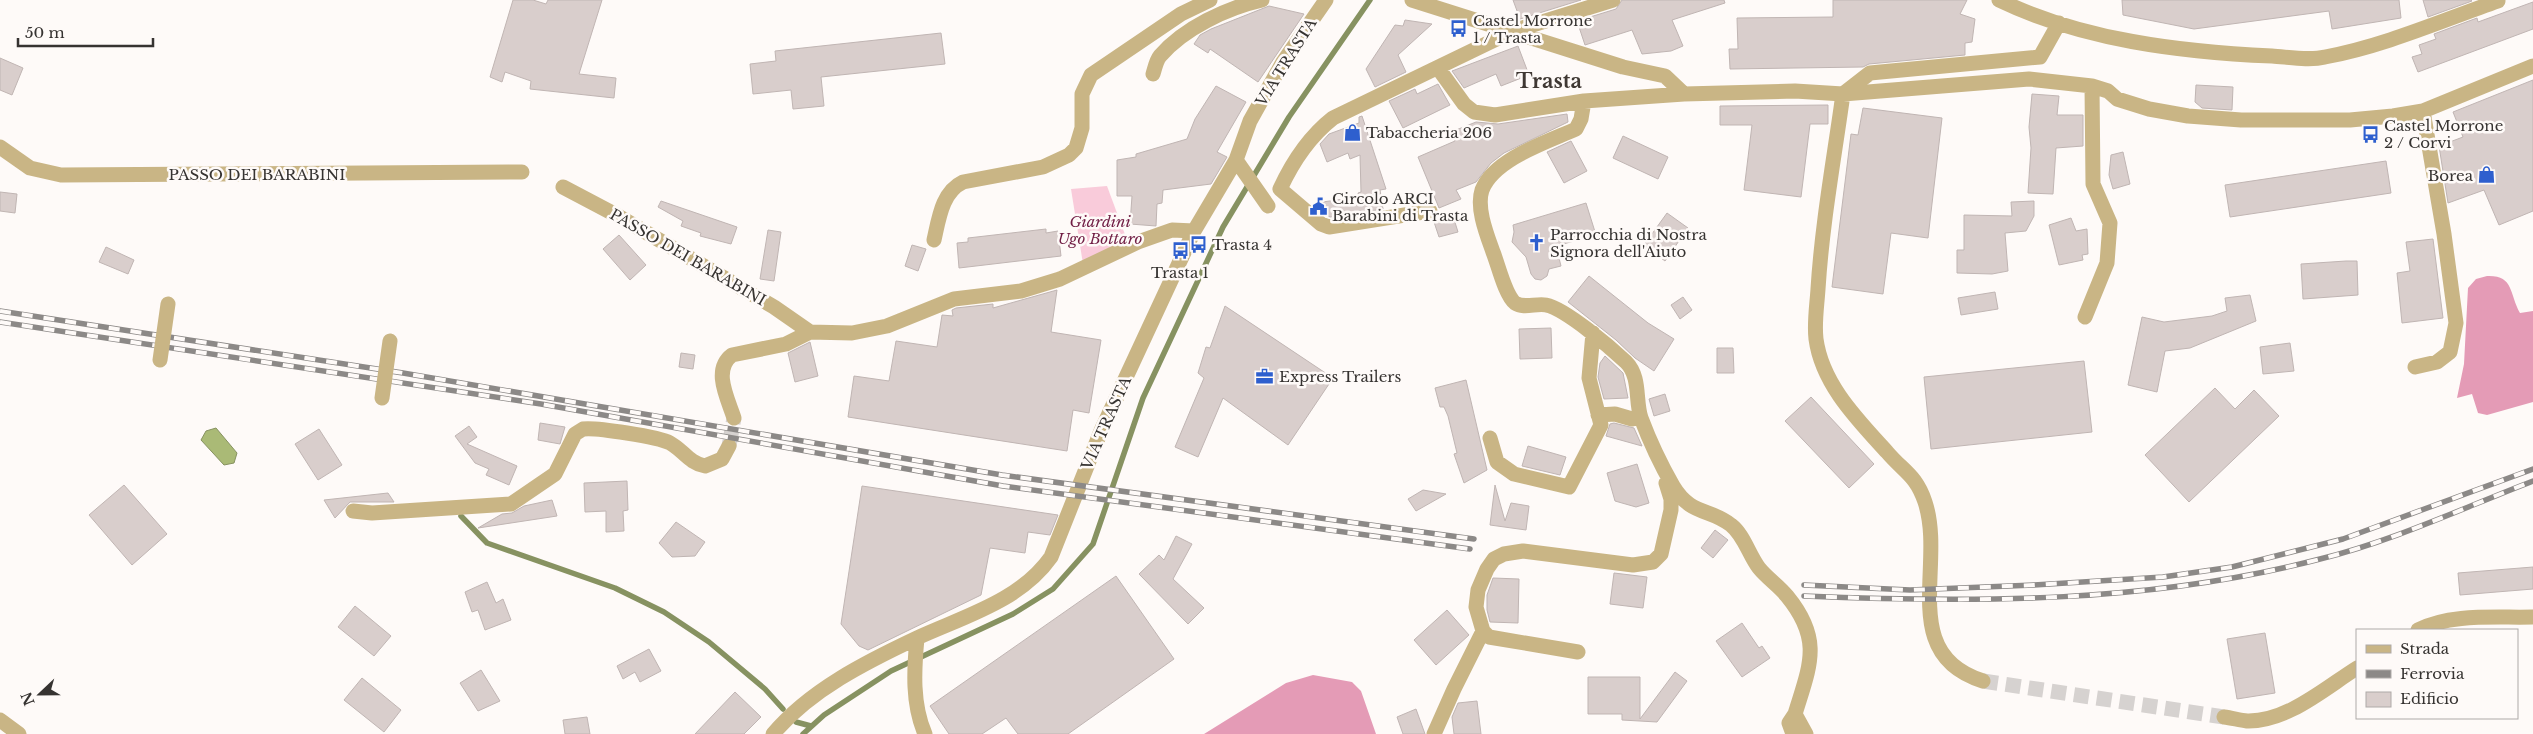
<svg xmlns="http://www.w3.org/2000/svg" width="2533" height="734" font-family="'Libre Baskerville',serif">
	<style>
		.green { fill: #f9cbda }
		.forest { fill: #e49bb6 }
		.water { fill: #aaba76; stroke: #879261 }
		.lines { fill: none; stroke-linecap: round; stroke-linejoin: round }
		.stream { stroke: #879261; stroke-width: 5.5 }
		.building { fill: #d9cecc; stroke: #c0b5b3 }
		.minor-tunnel { stroke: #d6d2d0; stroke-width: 15; stroke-dasharray: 15 8; stroke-linecap: butt }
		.minor { stroke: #c9b585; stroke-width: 15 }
		.rail-casing { stroke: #8c8987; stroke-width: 5.5 }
		.rail { stroke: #fefaf8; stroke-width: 4; stroke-dasharray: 11; stroke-linecap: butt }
		.minor-bridge { stroke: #c9b585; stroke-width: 15 }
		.labels { text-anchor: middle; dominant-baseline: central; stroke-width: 5; stroke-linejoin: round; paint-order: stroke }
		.poi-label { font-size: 15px; fill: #363331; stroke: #fefaf8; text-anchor: start }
		.street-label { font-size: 15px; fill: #363331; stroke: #fefaf8 }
		.park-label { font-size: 15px; font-style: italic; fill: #701d44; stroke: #fefaf8 }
		.district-label { font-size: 20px; font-weight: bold; fill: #3f3833; stroke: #fefaf8 }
	</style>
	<rect width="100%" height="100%" fill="#fefaf8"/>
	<!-- green -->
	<path class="green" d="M1107 186 1127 240 1083 264 1071 189Z"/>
	<!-- forest -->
	<path class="forest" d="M2487 276C2514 275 2509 293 2520 313L2533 311V402L2487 415 2478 413 2472 394 2457 398 2464 364 2468 288 2476 279Z
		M1313 675 1352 682 1361 691 1376 734H1204L1286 683Z"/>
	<!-- water -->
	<path class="water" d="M216 428 237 453 234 463 224 465 201 440 206 431Z"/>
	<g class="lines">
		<!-- stream -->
		<path class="stream" d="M461 516 487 543 615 588 664 612 709 642 765 689 783 709
			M796 722 811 726
			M803 734 824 715 891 671 1013 614 1053 589 1093 544 1143 398 1223 227 1289 117 1370 0"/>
	</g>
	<!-- building -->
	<path class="building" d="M513 0H533L546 4 548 0H602L579 74 616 78 614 98 530 89 531 81 505 72 502 82 490 77Z
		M1513 0H1581L1520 19Z
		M1622 0H1724L1725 3 1672 20 1683 46 1671 51 1642 54 1632 30 1585 45 1577 21 1616 9Z
		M1833 0H1967L1960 14 1975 19 1972 42 1965 43V55L1869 64 1863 67 1730 69 1729 49H1738L1737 18 1833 17Z
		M2122 0H2399L2401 18 2332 29 2329 11 2194 29 2123 15Z
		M2423 0H2471L2472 1 2428 17Z
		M2533 2V29L2418 72 2412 57 2422 54 2419 45 2436 39 2434 34 2477 18 2478 22Z
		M1269 6 1304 14 1258 82 1210 49 1208 53 1194 44 1200 35 1211 29Z
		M1405 20 1432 24 1398 55 1406 72 1375 87 1366 69 1395 25 1403 26Z
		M941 33 945 64 821 77 824 106 793 109 791 90 753 94 750 64 776 61 775 51Z
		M1518 46 1529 75 1501 86 1496 74 1464 88 1452 71Z
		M0 58 23 68 12 95 0 90Z
		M2533 80V211L2499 225 2484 190 2448 203 2439 146 2463 137 2453 112Z
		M1438 84 1450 105 1403 128 1389 101 1415 89 1417 94Z
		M2196 85 2233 87 2232 110 2202 108 2195 102Z
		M1216 86 1246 102 1217 152 1227 157 1211 184 1163 190 1162 203 1157 204 1156 226 1130 224 1132 196H1117V160L1136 157V154L1187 139 1195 119Z
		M2032 94 2059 96 2057 115H2083V146L2056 148 2053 194 2028 193 2031 148 2029 127Z
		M1828 105V124H1810L1801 197 1744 190 1752 125H1720V106Z
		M1863 108 1942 118 1928 238 1891 233 1883 294 1832 287 1851 134 1858 135Z
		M1567 114 1568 122 1504 153 1491 163 1476 182 1456 190 1461 199 1439 208 1418 157 1455 141 1451 132 1476 122 1498 124Z
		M1362 116 1386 189 1380 190 1383 209 1330 217 1317 209 1315 203 1359 197 1358 193 1361 192 1360 155 1350 159 1348 153 1327 162 1320 144 1329 134 1359 123V117Z
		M1623 136 1668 157 1658 179 1613 158Z
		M1571 141 1587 171 1564 183 1547 152Z
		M2123 152 2130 184 2113 189 2109 175 2111 155Z
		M2386 161 2391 193 2230 217 2225 185Z
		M0 192 17 194 15 213 0 211Z
		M661 201 737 227 731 244 700 236 701 233 681 226 683 221 658 207Z
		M2034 201V216L2026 231 2005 233 2008 271 1992 274 1957 273V250H1964V215L2012 216 2011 202Z
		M1586 203 1596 235 1556 246 1561 266 1549 269 1547 276 1541 280 1535 279 1531 274 1526 257 1512 242 1514 232 1513 225Z
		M1667 213 1688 228 1665 261 1644 245Z
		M1453 216 1458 232 1439 237 1434 222Z
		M2071 218 2076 231 2087 229 2088 254 2082 255 2083 260 2059 265 2049 225Z
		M1046 229V233L1058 231 1061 256 959 268 957 243 968 242V238Z
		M768 230 781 232 774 281 760 279Z
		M619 235 646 265 630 280 603 249Z
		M2433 239 2443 318 2402 323 2397 273 2410 271 2406 242Z
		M912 245 926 249 918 271 905 266Z
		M106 247 134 260 128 274 99 262Z
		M2346 261H2357L2358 295 2303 299 2301 264Z
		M1589 276 1648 323 1674 339 1654 371 1635 358 1616 340 1568 302Z
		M1057 290 1051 332 1101 340 1089 413 1073 410 1067 451 848 417 854 376 889 381 896 341 937 347 942 315 953 316 952 310 956 308 993 304V308Z
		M1995 292 1998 309 1961 315 1958 298Z
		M2250 295 2256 321 2190 348 2165 351 2157 392 2128 385 2142 317 2164 322 2212 316 2227 311 2225 298Z
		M1683 297 1692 310 1680 319 1671 305Z
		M1225 306 1333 378 1288 445 1223 398 1198 457 1175 447 1204 378 1198 373 1206 347 1210 348Z
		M1551 328 1552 358 1520 359 1519 329Z
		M810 342 818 376 795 382 788 353Z
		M2290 343 2294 371 2263 374 2260 347Z
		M1717 348H1733L1734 373H1717Z
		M681 353 695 355 693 369 679 367Z
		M1605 356 1623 373 1628 398 1604 399 1598 377 1600 363Z
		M2084 361 2092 432 1931 449 1924 377Z
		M1466 380 1487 470 1464 483 1454 454 1457 453 1448 416 1444 407H1440L1435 388Z
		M2215 388 2235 409 2254 390 2279 416 2189 502 2145 455Z
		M1665 394 1670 411 1654 416 1649 399Z
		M1811 397 1874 464 1849 488 1785 421Z
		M540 423 565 427 560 444 538 440Z
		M1614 423 1634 428 1642 446 1606 436 1610 424Z
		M469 426 477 437 467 444 517 466 509 485 486 475 489 469 475 463 455 436Z
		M319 429 342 465 318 480 295 444Z
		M1528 446 1566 457 1560 475 1522 466Z
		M1637 464 1649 503 1636 507 1615 501 1607 473Z
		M627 481 628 510 623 511 624 531 606 532V511L585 512 584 483Z
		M124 485 167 534 132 565 89 515Z
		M1495 485 1505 521 1511 503 1529 506 1526 530 1490 525Z
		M862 486 1058 515 1050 535 1028 532 1025 553 990 548 981 595 868 650 859 646 841 624Z
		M1423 490 1446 494 1416 511 1408 499Z
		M388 493 394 502H350L335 518 324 500Z
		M552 500 557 516 478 528 502 514 512 513 524 506Z
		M676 522 705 542 695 556 672 557 659 543Z
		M1715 530 1728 540 1713 558 1701 548Z
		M1176 536 1192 544 1173 579 1204 608 1188 624 1139 574 1159 555 1164 560Z
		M2533 567V589L2460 595 2458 573Z
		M1614 573 1647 577 1643 608 1610 604Z
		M1116 576 1174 659 1068 734H1018L1006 718 982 734H949L930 706Z
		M1493 578 1519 579 1518 623 1490 622 1487 610V595Z
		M487 582 496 603 503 599 511 620 485 630 478 610 472 612 465 592Z
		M355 606 391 636 374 656 338 627Z
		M1447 610 1469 635 1436 665 1414 640Z
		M1742 623 1759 648 1762 646 1770 658 1742 677 1716 641Z
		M2265 633 2275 693 2237 699 2227 639Z
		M649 649 661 671 640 682 635 672 623 679 617 666Z
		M481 670 500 701 478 711 460 683Z
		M1675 672 1687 681 1657 722 1622 720V714H1588V677H1640V719Z
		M362 678 401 710 384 732 344 700Z
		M735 692 761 717 744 734H695Z
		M1477 701 1481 734H1454L1452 717 1458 703Z
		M1416 709 1425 734H1403L1397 717Z
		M587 717 590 734H565L563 720Z"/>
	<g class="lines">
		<!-- minor-tunnel -->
		<path class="minor-tunnel" d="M729 446 734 418
			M1983 681 2224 717"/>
		<!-- minor -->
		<path class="minor" d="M1412 0 1623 67 1665 76 1684 94
			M1999 0C2082 40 2180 52 2272 56 2288 57 2309 61 2325 57 2384 46 2441 21 2498 1
			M1438 68 1464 104 1474 112 1495 115 1584 101 1684 94 1795 91 1843 94 2029 79 2092 86 2108 91 2117 99 2149 109 2188 116 2241 120H2350L2393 116 2423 111 2533 66
			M1153 74C1155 68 1156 61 1160 56 1184 28 1227 8 1262 0
			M1584 101 1581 119 1576 129C1547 142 1494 159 1482 190 1476 208 1487 235 1493 252 1498 264 1505 295 1515 303 1524 309 1536 303 1546 305 1566 309 1611 348 1626 362 1641 377 1635 401 1641 418 1650 442 1661 465 1673 486 1691 516 1710 508 1731 525 1744 535 1749 555 1759 568 1767 578 1779 586 1787 596 1823 640 1810 665 1795 714L1806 734
			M0 147 30 168 61 175 522 172
			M1236 160 1268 206
			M563 187 618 216 774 307 810 332
			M1430 211 1329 227 1321 224 1280 189C1292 163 1310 136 1333 118L1513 31 1613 0
			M934 240C939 218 942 192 963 182L1043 167 1069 155 1076 148 1082 128V94L1091 75 1181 14 1210 0
			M2085 317 2107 263 2110 223 2093 184 2092 86
			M2415 367 2437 362 2450 352 2456 323 2444 234 2423 111
			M1598 415 1615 414 1632 419 1640 417
			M734 418C728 399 712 370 732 355L786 344 810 332 852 333 887 326 954 299 1021 291 1060 279 1138 242 1172 230 1194 231
			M1490 438 1497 462 1514 474 1569 487 1601 425 1589 378 1593 333
			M353 511 372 513 511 504 555 474 575 434 583 429C595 427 659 437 670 443 683 450 689 463 705 466L722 459 729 446
			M2418 630C2451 613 2496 618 2533 617
			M917 638C914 670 912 704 925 734
			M1578 652 1489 637 1483 631 1476 607 1478 590 1487 569 1494 559 1504 554 1523 551 1633 565 1653 562 1661 554 1671 510V499L1666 483
			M1983 681C1897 654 1946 565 1925 502 1916 475 1904 472 1887 452 1857 419 1822 384 1816 339 1814 323 1817 305 1818 289 1822 224 1834 159 1843 94L1870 73 2040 57 2059 23
			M2224 717C2232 718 2239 720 2247 721 2287 722 2325 688 2357 668
			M0 720 19 734
			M773 734C810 690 866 662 917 638 965 616 1020 601 1051 557L1101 431 1194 231 1236 160 1250 121 1283 62 1326 0
			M1434 734 1454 689 1483 631
			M1793 734 1789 723 1795 714"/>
		<defs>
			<path id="rail" d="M0 311 403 373 1002 475 1474 539
				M0 322 541 404 1003 486 1470 549
				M1804 585 1910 590 2034 585 2163 577 2232 567 2343 539 2533 469
				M1804 596C1976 603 2152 603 2320 559 2393 541 2463 508 2533 481"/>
		</defs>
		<!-- rail casing -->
		<use href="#rail" class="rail-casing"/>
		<!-- rail -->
		<use href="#rail" class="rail"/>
		<!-- minor-bridge -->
		<path class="minor-bridge" d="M160 360 168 304
			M382 398 390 341"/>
	</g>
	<!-- icons -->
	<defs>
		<symbol id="bus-bare" viewBox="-9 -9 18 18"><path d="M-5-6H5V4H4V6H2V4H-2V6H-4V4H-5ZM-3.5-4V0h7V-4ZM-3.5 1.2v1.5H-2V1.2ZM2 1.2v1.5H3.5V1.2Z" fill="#2e5fce" stroke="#fefaf8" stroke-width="2.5" paint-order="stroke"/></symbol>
		<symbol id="shop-bare" viewBox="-9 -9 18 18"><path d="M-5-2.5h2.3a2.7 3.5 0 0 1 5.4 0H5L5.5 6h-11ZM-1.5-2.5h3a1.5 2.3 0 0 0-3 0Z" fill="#2e5fce" stroke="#fefaf8" stroke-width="2.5" paint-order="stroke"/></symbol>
		<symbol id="civic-bare" viewBox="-9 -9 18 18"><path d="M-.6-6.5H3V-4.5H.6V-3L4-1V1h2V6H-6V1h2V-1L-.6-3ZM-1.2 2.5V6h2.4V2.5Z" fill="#2e5fce" stroke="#fefaf8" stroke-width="2.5" paint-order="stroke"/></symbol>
		<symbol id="church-bare" viewBox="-9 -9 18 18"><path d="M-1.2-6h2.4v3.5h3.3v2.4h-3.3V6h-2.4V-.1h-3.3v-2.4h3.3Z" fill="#2e5fce" stroke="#fefaf8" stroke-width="2.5" paint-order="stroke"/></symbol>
		<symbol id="office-bare" viewBox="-9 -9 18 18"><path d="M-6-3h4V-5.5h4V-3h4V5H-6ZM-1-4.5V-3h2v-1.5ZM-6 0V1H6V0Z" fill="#2e5fce" stroke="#fefaf8" stroke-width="2.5" paint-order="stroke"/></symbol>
	</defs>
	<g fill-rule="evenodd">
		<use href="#bus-bare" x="1446" y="16" width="25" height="25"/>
		<use href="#shop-bare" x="1340" y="120" width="25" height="25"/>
		<use href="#bus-bare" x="2358" y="122" width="25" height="25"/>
		<use href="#shop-bare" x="2474" y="162" width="25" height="25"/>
		<use href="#civic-bare" x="1306" y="194" width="25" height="25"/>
		<use href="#church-bare" x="1524" y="230" width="25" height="25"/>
		<use href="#bus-bare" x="1186" y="232" width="25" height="25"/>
		<use href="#bus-bare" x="1168" y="238" width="25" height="25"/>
		<use href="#office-bare" x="1252" y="364" width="25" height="25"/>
	</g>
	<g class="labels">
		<!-- poi labels -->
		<g class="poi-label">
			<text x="1473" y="20">Castel Morrone<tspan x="1473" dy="17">1 / Trasta</tspan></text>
			<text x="2384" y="125">Castel Morrone<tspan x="2384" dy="17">2 / Corvi</tspan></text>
			<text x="1366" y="132">Tabaccheria 206</text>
			<text x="2473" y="175" text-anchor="end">Borea</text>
			<text x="1332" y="198">Circolo ARCI<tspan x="1332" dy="17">Barabini di Trasta</tspan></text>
			<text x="1550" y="234">Parrocchia di Nostra<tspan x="1550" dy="17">Signora dell'Aiuto</tspan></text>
			<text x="1212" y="244">Trasta 4</text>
			<text x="1180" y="272" text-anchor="middle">Trasta 1</text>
			<text x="1279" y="376">Express Trailers</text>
		</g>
		<!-- street labels -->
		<g class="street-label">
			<text transform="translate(1286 62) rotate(-58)">VIA TRASTA</text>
			<text x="257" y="174">PASSO DEI BARABINI</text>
			<text transform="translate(688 257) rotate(30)">PASSO DEI BARABINI</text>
			<text transform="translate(1106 423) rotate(-66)">VIA TRASTA</text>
		</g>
		<!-- park labels -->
		<g class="park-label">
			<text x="1100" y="221">Giardini<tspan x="1100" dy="17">Ugo Bottaro</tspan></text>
		</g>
		<!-- district labels -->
		<g class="district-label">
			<text x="1549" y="81">Trasta</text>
		</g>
	</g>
	<!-- legend -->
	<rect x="2356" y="629" width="162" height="90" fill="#fefaf8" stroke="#aeaaa8"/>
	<rect x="2366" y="645" width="25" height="8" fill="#c9b585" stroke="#aeaaa8"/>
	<text x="2400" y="654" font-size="15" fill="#363331">Strada</text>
	<rect x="2366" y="670" width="25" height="8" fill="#8c8987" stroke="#aeaaa8"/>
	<text x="2400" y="679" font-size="15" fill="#363331">Ferrovia</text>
	<rect x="2366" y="692" width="25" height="15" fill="#d9cecc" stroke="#aeaaa8"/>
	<text x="2400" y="704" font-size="15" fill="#363331">Edificio</text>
	<!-- north arrow -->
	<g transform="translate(40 694) rotate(248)" stroke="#fefaf8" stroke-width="4" paint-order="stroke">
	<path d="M0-4L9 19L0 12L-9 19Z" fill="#363331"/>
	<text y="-8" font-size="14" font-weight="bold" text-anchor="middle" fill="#363331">N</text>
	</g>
	<!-- scale -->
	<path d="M18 38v8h135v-8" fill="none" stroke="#363331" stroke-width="2.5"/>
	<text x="25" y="38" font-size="15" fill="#363331" stroke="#fefaf8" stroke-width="4" paint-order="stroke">50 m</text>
</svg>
